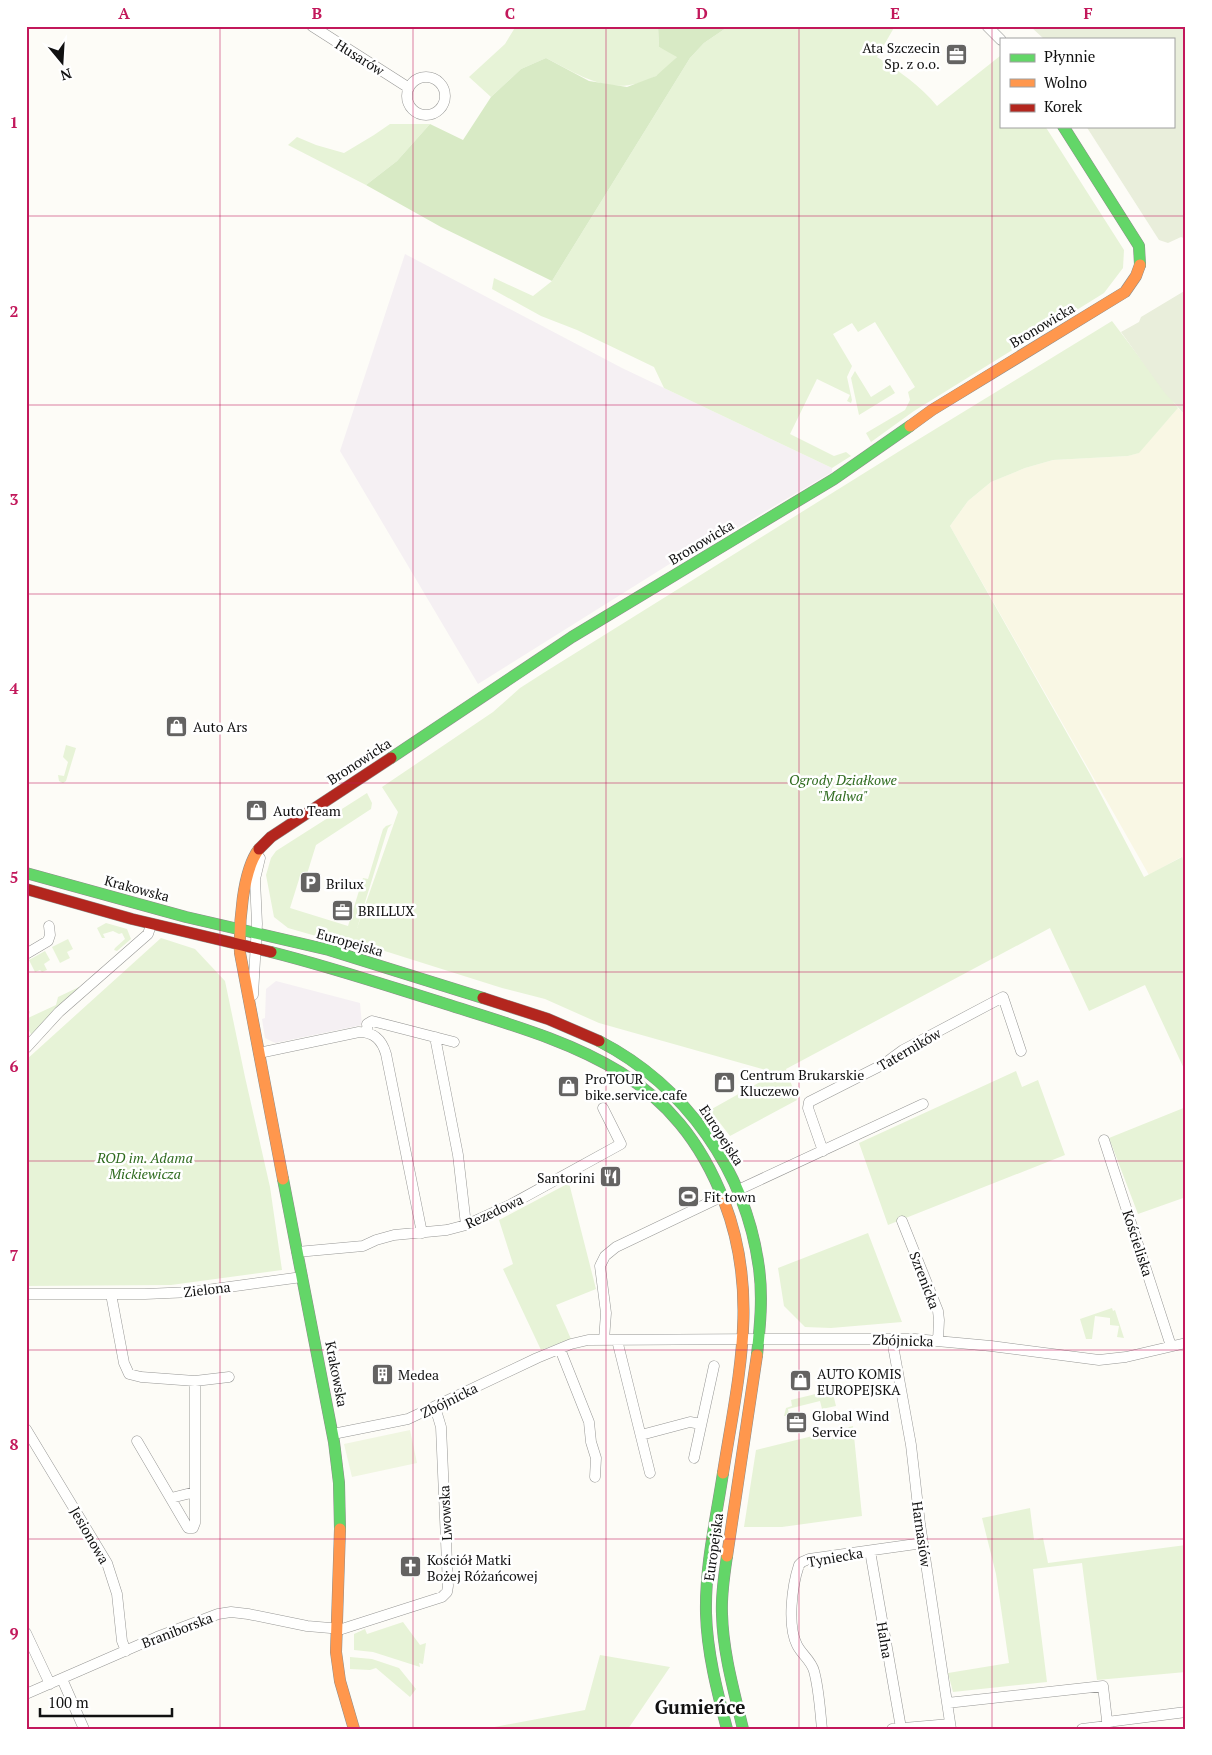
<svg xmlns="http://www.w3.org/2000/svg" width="1212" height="1755" font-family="'PT Serif',serif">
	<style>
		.industrial { fill: #f5f0f3 }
		.farmland { fill: #f9f7e4 }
		.green { fill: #e7f3d7 }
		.forest { fill: #d8eac5 }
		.cemetery { fill: #e9eedb }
		.pitch { fill: #f0f6e1 }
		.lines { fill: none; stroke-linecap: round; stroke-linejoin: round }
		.street-casing { stroke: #979795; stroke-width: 11 }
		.fast-casing { stroke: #8e8d8b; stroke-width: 12 }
		.slow-casing { stroke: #8e8d8b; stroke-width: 12 }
		.jam-casing { stroke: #8e8d8b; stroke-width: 12 }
		.street { stroke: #fffffe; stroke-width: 10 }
		.fast { stroke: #63d668; stroke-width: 11 }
		.slow { stroke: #ff974d; stroke-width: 11 }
		.jam { stroke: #b3261e; stroke-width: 11 }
		.grid { fill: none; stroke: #c2185b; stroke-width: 1; stroke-opacity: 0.55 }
		.labels { text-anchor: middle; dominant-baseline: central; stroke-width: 5; stroke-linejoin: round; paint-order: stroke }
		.poi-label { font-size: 14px; fill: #111; stroke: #fff; text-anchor: start }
		.street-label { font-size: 14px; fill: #111; stroke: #fff }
		.park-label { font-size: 14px; font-style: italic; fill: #2f6b1f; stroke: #fff }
		.district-label { font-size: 19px; font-weight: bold; fill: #111; stroke: #fff }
		.neatline { fill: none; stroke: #c2185b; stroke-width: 2 }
		.grid-label { font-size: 16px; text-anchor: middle; font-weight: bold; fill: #c2185b }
	</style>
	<rect width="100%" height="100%" fill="#fdfcf7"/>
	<!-- industrial -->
	<path class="industrial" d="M405 254 622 368 832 468V472L700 550 699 549 693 552 692 550 478 684 340 451Z
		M276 981 360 1003 362 1025 275 1043 265 1038 262 1019 265 1018 266 989Z"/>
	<!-- farmland -->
	<path class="farmland" d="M1178 408 1186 416V869L1181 857 1149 875 950 526 968 501 991 482 1025 468 1053 460 1128 456 1138 453Z"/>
	<!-- green -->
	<path class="green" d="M516 26H658L659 47 678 56C671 63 663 73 654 77 613 98 583 77 546 58L521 69 491 97 469 77 505 44Z
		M729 26H895L877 57C899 71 921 86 937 106L1000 56 1001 126H1045L1124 250 1123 268 1104 293 914 411 871 442 866 433 905 410 910 400 908 392 915 387 875 322 858 332 852 323 833 334 852 366 847 377 852 400 851 403 847 401 850 395 817 379 790 434 834 456 846 452 851 456 832 468 664 388 654 367 577 330 541 316 492 289 494 278 533 296 552 281 690 58 704 43Z
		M390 124H430L397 161 366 185 288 145 297 137 316 145 344 153 374 135Z
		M1112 321 1178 408 1139 453 1128 456 1053 460 1025 468 991 482 968 501 950 526 1090 774 1144 877 1182 857 1186 869V1073L1145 985 1089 1011 1050 928 786 1069 797 1100 730 1136 710 1110 776 1073 599 1023 545 999 502 988 353 941 351 946 288 928 274 917 266 875 271 858 276 851 367 793 372 803 371 809 316 845 307 874 301 873 290 908 348 926 363 878 368 879 383 829 386 826 392 824 388 828 357 928 398 812 382 787 493 712 520 688 545 672 906 447Z
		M855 371 871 397 890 385 895 393 859 415 851 378Z
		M66 745 76 748 66 781 63 783 59 781 58 775 64 776 68 762 63 757Z
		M106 923 127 929 131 939 117 951 114 950 115 948 125 939 122 933 119 934 113 931 103 934 105 938H102L97 928Z
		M161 938 195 949 225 981 245 1077 270 1187 282 1270 171 1285 26 1286V1060Z
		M68 939 73 949 67 952 70 958 60 963 52 947Z
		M45 951 50 960 44 964 47 970 42 972 40 970 35 972 29 960Z
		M79 987H80L32 1036 26 1025V1014L30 1011 28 1018 56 1005 58 997Z
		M1016 1071 1022 1087 1038 1080 1065 1155 888 1225 859 1143Z
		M1186 1107V1197L1138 1214 1109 1138Z
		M569 1183 596 1289 556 1305 571 1339 541 1350 503 1269 513 1264 499 1220Z
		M868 1233 902 1322 831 1328 805 1327 784 1306 778 1268Z
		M1112 1308 1113 1311 1115 1310 1124 1338 1117 1337 1119 1326 1110 1325V1318L1095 1316 1092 1339H1086L1080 1319Z
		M832 1390 836 1406 822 1409 820 1401 788 1409 789 1415 784 1416 786 1408 792 1406 791 1400Z
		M853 1426 862 1516 782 1527H744L756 1450Z
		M1030 1508 1034 1540 1043 1538 1048 1563 1186 1545V1672L1097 1680 1082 1563 1033 1569 1047 1682 953 1692 948 1673 1009 1663 996 1574 982 1518Z
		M403 1622 420 1645 426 1643 423 1664 419 1663 420 1667 373 1652 354 1650V1634L365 1629 367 1634Z
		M600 1655 670 1667 628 1729H484L585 1710Z
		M350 1657 372 1659 399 1668 416 1689 410 1697 376 1668 370 1670 350 1669Z"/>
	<!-- forest -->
	<path class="forest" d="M658 26H729L704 43 690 58 552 281 441 227 366 185 397 161 430 124 463 140 491 97 521 69 546 58 589 81 627 87 656 76 677 57 659 47Z"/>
	<!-- cemetery -->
	<path class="cemetery" d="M1030 26H1186V239L1181 237 1168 243 1159 240 1086 126H1173V39H1044Z
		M1186 290V416L1164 392 1121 332 1139 322 1141 317Z"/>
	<!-- pitch -->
	<path class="pitch" d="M410 1430 417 1463 352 1477 344 1444Z"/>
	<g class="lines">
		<defs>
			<path id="street" d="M312 26 409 88
				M987 26 1001 40
				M407 96a19 19 0 1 1 38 0a19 19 0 1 1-38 0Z
				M26 954 48 941 50 935 49 926
				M253 995 257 924 255 879 260 858
				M368 1033 367 1024 372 1021 454 1042
				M435 1037 458 1155 466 1225
				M26 1048 59 1012 148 934 151 925
				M259 1053 359 1032C374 1032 382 1040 386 1054L422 1233
				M1104 1140 1171 1346
				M823 1151 808 1108 809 1102 884 1064 903 1050 1003 997 1021 1051
				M738 1190 923 1104
				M902 1221 938 1311 939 1320 938 1341
				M297 1252 363 1246 376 1240 394 1235 447 1230 466 1225 510 1205 621 1144 603 1108
				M26 1294H145L192 1292 302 1277
				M111 1294 124 1363 129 1374 141 1377 195 1381 229 1377
				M894 1339V1351L911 1445 920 1524 951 1729
				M604 1340 606 1313 600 1266 605 1256 616 1247 723 1196
				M617 1340 650 1473
				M560 1349 589 1422 591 1442 596 1458 595 1477
				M26 1429 107 1563 117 1594 122 1641 126 1651
				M333 1434 408 1419 537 1358 571 1344 588 1340 782 1339H915L991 1346 1099 1360 1126 1357 1186 1343
				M641 1435 690 1422 701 1424
				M137 1441 188 1528H193L195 1523V1381
				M694 1458 714 1366
				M171 1498 195 1492
				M870 1551 901 1728
				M26 1633 50 1684
				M62 1679 84 1729
				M26 1694 157 1637 218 1614 231 1612 248 1614 307 1626 342 1629 442 1597 447 1592 448 1586 441 1427 435 1407
				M947 1703 1103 1686 1108 1729
				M1107 1722 1186 1712
				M822 1729C820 1710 819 1689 814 1671 811 1660 802 1655 797 1645 787 1625 792 1586 799 1565L802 1562 809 1559 923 1543
				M892 1729 950 1724
				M1082 1729 1107 1726"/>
			<path id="fast" d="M1063 126 1139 246 1140 265
				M391 758 572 637 834 479 910 426
				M26 873 186 917 329 950 483 998
				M271 952C331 967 388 986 446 1004 569 1043 673 1068 724 1201
				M599 1041C686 1086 746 1171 759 1268 763 1297 760 1327 757 1355
				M283 1179 334 1442 339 1483 340 1529
				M723 1473C716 1519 705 1566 706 1613 707 1652 717 1691 727 1729
				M727 1556C724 1576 721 1595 722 1614 723 1653 734 1691 743 1729"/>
			<path id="slow" d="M910 426 932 410 1125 292 1136 276 1140 265
				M259 849C242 871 239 925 240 953L283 1179
				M723 1473C738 1378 760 1294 724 1201
				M340 1529 336 1652 340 1681 354 1729
				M727 1556 757 1355"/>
			<path id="jam" d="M259 849 271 837 391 758
				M26 889 132 919 271 952
				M483 998 548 1019 599 1041"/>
		</defs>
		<!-- street casing -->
		<use href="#street" class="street-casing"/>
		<!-- fast casing -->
		<use href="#fast" class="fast-casing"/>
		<!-- slow casing -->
		<use href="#slow" class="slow-casing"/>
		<!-- jam casing -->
		<use href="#jam" class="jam-casing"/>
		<!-- street -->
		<use href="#street" class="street"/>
		<!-- fast -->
		<use href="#fast" class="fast"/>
		<!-- slow -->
		<use href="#slow" class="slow"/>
		<!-- jam -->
		<use href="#jam" class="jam"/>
	</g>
	<!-- grid -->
	<path class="grid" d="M220 26V1729M413 26V1729M606 26V1729M799 26V1729M992 26V1729M26 216H1186M26 405H1186M26 594H1186M26 783H1186M26 972H1186M26 1161H1186M26 1350H1186M26 1539H1186"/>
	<!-- icons -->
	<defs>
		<symbol id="office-square" viewBox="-11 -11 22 22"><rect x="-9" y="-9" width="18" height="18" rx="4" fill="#646362" stroke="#fff"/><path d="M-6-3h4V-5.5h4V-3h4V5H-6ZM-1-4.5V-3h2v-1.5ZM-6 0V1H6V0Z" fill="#fff"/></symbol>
		<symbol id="shop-square" viewBox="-11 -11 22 22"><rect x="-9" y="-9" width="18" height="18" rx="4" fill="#646362" stroke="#fff"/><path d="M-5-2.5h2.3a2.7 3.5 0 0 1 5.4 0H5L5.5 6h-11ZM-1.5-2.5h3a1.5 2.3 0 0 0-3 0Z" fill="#fff"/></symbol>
		<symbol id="parking-square" viewBox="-11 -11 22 22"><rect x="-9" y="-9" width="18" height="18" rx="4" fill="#646362" stroke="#fff"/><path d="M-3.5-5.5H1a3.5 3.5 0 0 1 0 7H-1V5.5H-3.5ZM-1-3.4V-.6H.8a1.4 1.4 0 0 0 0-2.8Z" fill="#fff"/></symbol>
		<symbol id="restaurant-square" viewBox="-11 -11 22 22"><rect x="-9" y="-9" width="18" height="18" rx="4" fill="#646362" stroke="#fff"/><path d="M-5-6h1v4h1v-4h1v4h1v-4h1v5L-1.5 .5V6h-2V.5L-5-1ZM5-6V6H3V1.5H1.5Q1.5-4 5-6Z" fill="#fff"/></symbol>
		<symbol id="stadium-square" viewBox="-11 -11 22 22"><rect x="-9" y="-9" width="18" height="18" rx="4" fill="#646362" stroke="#fff"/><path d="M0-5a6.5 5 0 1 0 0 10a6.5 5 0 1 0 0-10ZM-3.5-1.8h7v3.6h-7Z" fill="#fff"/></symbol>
		<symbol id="building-square" viewBox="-11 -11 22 22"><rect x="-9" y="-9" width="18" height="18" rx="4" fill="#646362" stroke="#fff"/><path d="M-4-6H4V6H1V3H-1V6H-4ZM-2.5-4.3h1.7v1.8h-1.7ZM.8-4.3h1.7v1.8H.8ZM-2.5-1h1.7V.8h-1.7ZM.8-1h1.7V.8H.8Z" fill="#fff"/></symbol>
		<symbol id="church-square" viewBox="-11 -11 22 22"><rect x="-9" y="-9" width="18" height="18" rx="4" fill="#646362" stroke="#fff"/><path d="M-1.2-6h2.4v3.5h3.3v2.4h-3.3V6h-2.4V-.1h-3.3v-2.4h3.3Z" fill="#fff"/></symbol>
	</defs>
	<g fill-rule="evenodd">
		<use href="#office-square" x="944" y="42" width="25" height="25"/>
		<use href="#shop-square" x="164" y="714" width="25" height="25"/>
		<use href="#shop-square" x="244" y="798" width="25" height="25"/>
		<use href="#parking-square" x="298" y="870" width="25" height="25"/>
		<use href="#office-square" x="330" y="898" width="25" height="25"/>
		<use href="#shop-square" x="712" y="1070" width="25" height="25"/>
		<use href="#shop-square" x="556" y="1074" width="25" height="25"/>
		<use href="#restaurant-square" x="598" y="1164" width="25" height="25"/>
		<use href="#stadium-square" x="676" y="1184" width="25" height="25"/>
		<use href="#building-square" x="370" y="1362" width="25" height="25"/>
		<use href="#shop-square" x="788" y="1368" width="25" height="25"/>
		<use href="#office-square" x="784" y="1410" width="25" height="25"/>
		<use href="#church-square" x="398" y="1554" width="25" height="25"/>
	</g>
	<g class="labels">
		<!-- poi labels -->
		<g class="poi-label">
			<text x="940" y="47" text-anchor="end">Ata Szczecin<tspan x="940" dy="16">Sp. z o.o.</tspan></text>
			<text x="193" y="726">Auto Ars</text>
			<text x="273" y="810">Auto Team</text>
			<text x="326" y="883">Brilux</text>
			<text x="358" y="910">BRILLUX</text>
			<text x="740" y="1074">Centrum Brukarskie<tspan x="740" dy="16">Kluczewo</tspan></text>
			<text x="585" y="1078">ProTOUR<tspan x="585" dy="16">bike.service.cafe</tspan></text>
			<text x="595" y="1177" text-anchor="end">Santorini</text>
			<text x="704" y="1196">Fit town</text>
			<text x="817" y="1373">AUTO KOMIS<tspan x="817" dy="16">EUROPEJSKA</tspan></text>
			<text x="398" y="1374">Medea</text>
			<text x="812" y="1415">Global Wind<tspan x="812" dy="16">Service</tspan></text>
			<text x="427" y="1559">Kościół Matki<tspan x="427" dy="16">Bożej Różańcowej</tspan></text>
		</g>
		<!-- street labels -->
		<g class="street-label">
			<text transform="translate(360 57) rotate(32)">Husarów</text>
			<text transform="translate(1042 325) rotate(-31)">Bronowicka</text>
			<text transform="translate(701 542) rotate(-31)">Bronowicka</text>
			<text transform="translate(359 761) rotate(-33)">Bronowicka</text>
			<text transform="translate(137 888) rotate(15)">Krakowska</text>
			<text transform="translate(350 942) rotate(16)">Europejska</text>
			<text transform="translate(909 1049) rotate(-30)">Taterników</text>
			<text transform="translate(722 1135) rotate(57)">Europejska</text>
			<text transform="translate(494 1211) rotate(-25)">Rezedowa</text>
			<text transform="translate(1138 1243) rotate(72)">Kościeliska</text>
			<text transform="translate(925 1280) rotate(69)">Szrenicka</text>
			<text transform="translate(207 1289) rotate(-7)">Zielona</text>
			<text transform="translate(903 1340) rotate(2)">Zbójnicka</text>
			<text transform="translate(337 1374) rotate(79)">Krakowska</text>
			<text transform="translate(449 1400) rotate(-26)">Zbójnicka</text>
			<text transform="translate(445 1513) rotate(-93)">Lwowska</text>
			<text transform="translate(922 1534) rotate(82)">Harnasiów</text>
			<text transform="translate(90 1535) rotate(60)">Jesionowa</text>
			<text transform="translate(713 1547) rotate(-82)">Europejska</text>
			<text transform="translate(835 1557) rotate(-10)">Tyniecka</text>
			<text transform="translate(177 1630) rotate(-21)">Braniborska</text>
			<text transform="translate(885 1640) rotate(80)">Halna</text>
		</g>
		<!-- park labels -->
		<g class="park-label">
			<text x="843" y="779">Ogrody Działkowe<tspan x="843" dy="16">"Malwa"</tspan></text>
			<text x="145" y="1157">ROD im. Adama<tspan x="145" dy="16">Mickiewicza</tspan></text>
		</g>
		<!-- district labels -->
		<g class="district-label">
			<text x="700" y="1706">Gumieńce</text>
		</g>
	</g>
	<!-- border -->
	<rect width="1212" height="1755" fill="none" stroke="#ffffff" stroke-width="55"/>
	<!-- legend -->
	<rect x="1000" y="38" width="175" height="90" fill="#ffffff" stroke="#a0a0a0"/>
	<rect x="1010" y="54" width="25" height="8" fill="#63d668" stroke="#a0a0a0"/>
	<text x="1044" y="62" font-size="15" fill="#111111">Płynnie</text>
	<rect x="1010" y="79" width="25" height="8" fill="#ff974d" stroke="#a0a0a0"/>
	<text x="1044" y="88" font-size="15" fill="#111111">Wolno</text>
	<rect x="1010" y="104" width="25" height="8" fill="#b3261e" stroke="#a0a0a0"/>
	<text x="1044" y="112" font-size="15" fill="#111111">Korek</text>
	<!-- north arrow -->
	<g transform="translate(62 62) rotate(162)" stroke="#ffffff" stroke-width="4" paint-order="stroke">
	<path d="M0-4L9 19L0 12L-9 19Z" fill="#111111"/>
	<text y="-8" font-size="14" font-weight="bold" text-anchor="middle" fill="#111111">N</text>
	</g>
	<!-- scale -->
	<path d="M40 1708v8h132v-8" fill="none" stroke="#111111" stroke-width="2.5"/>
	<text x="48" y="1708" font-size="15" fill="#111111" stroke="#ffffff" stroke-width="4" paint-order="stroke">100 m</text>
	<rect x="28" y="28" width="1156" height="1700" class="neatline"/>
	<g class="grid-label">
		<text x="124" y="19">A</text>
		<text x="317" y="19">B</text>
		<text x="510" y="19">C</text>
		<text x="702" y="19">D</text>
		<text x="895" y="19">E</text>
		<text x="1088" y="19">F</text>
		<text x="14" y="128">1</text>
		<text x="14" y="317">2</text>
		<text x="14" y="505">3</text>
		<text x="14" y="694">4</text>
		<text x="14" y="883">5</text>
		<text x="14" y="1072">6</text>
		<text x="14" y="1261">7</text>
		<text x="14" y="1450">8</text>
		<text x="14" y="1639">9</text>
	</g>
</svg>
